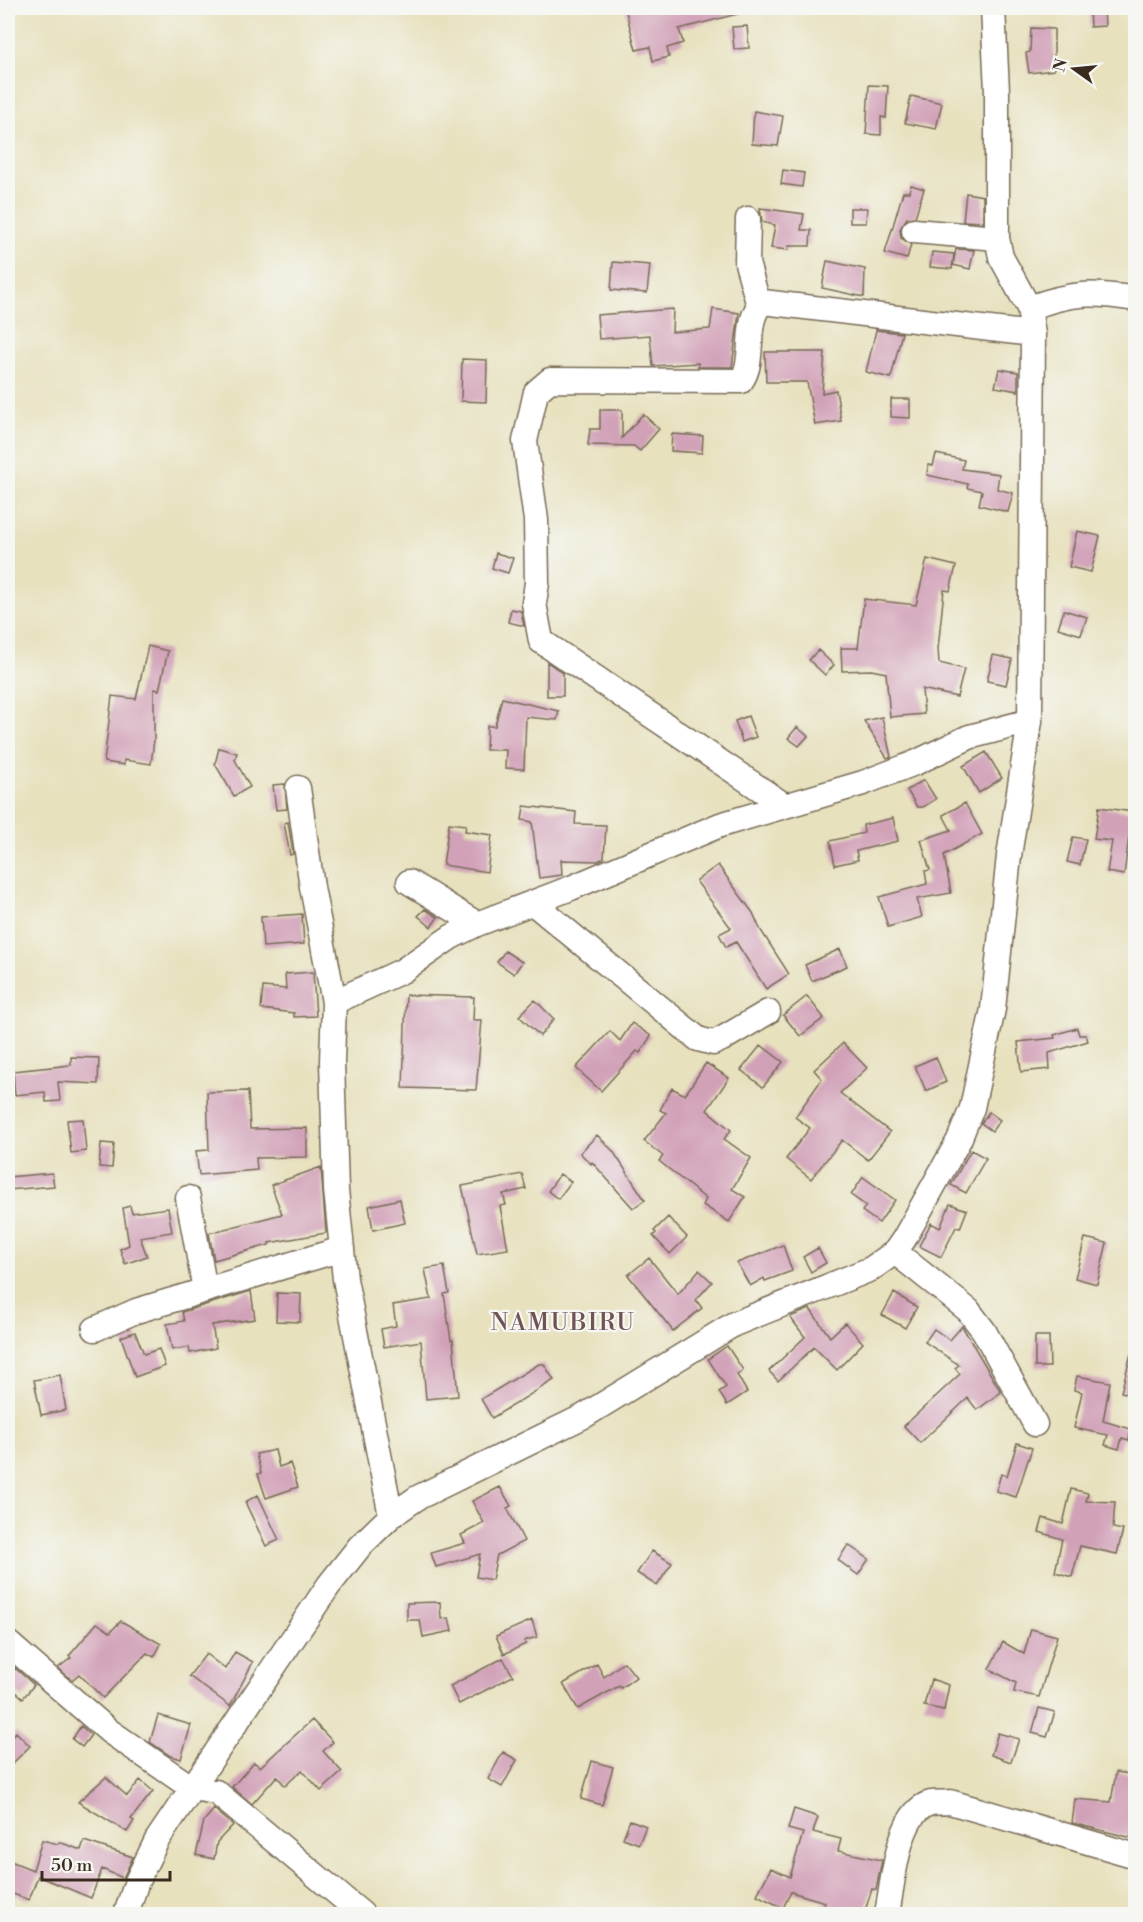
<svg xmlns="http://www.w3.org/2000/svg" width="1143" height="1922" font-family="'Libre Bodoni',serif">
	<style>
		.building { fill: #d1a1b8 }
		.lines { fill: none; stroke-linecap: round; stroke-linejoin: round }
		.minor-casing { stroke: #776a56; stroke-width: 27 }
		.minor { stroke: #fff; stroke-width: 24 }
		.labels { text-anchor: middle; dominant-baseline: central; stroke-width: 4.5; stroke-linejoin: round; paint-order: stroke }
		.quarter-label { font-size: 24px; letter-spacing: 1.5px; fill: #705454; stroke: #f6f6f2 }
	</style>
	<rect width="100%" height="100%" fill="#f6f6f2"/>
	<filter id="ink" filterUnits="userSpaceOnUse"><feTurbulence type="fractalNoise" baseFrequency=".0167" numOctaves="2"/><feDisplacementMap in="SourceGraphic" scale="12" xChannelSelector="R" yChannelSelector="G"/><feConvolveMatrix kernelMatrix="1 2 1 2 8 2 1 2 1" color-interpolation-filters="sRGB"/></filter>
	<filter id="wash" filterUnits="userSpaceOnUse"><feTurbulence type="fractalNoise" baseFrequency=".008" numOctaves="4" result="noise"/><feDisplacementMap in="SourceGraphic" scale="24" xChannelSelector="R" yChannelSelector="G"/><feGaussianBlur stdDeviation="1.35" result="paint"/><feColorMatrix in="noise" values="0 0 0 0 0 0 0 0 0 0 0 0 0 0 0 0 0 1.4 0 .05"/><feComposite in="paint" operator="in"/></filter>
	<g filter="url(#wash)">
		<rect width="100%" height="100%" fill="#e7e1be"/>
		<g id="blocks">
			<!-- building -->
			<path class="building" d="M625 8H745V12L679 29 683 43 667 48 669 57 653 61 650 47 636 50Z
				M1089 8H1104L1105 26 1090 27Z
				M747 26 749 48 734 49 732 27Z
				M1031 28 1054 29V70L1029 73 1026 53 1030 52Z
				M869 85 888 86 886 118 881 117V135L866 134Z
				M911 96 942 103 936 129 905 123Z
				M754 111 783 116 778 146 752 144Z
				M783 170 804 173 802 187 781 184Z
				M911 185 924 189 915 217 907 218 900 229 901 238 911 244 907 259 885 253 903 192H909Z
				M966 193 983 196V222L963 221Z
				M760 208 804 214 801 230H811L810 246H789L788 250 771 248 775 225 762 222Z
				M850 208H867L866 223H850Z
				M956 249 974 250 970 269 953 265Z
				M932 252 954 254 952 269 930 267Z
				M827 261 865 269 864 297 822 288Z
				M613 262 650 265 647 293 611 290Z
				M673 309 672 332 710 329 713 309 739 313 732 367H698V363L653 366 650 335 599 339 597 315Z
				M876 330 902 333 891 378 866 372Z
				M765 352H825L822 393 836 390 841 421 815 425 807 382H766Z
				M462 359 487 360 486 402 461 401Z
				M999 369 1018 372V391L995 387Z
				M891 399H910V418L891 417Z
				M600 410H622V438L643 414 659 429 640 451 634 446 588 445 590 429H600Z
				M672 434 703 436 702 453 671 451Z
				M936 454 964 460 962 469 999 474 997 489 1013 493 1008 512 979 505 982 491 967 488 968 484 927 475 928 465 933 466Z
				M1077 531 1100 536 1091 572 1069 567Z
				M496 553 513 558 508 573 492 568Z
				M927 559 956 566 950 591 944 590 938 649 939 663 964 669 957 697 922 689 924 714 890 717 886 673 871 670 842 671 841 648H858L864 599 916 605Z
				M511 609 521 611 524 626 508 622Z
				M1064 610 1087 617 1081 635 1058 628Z
				M148 646 168 651 159 690 154 689V740L151 764 124 760V765L104 762 112 696 136 699Z
				M818 650 834 665 825 675 809 660Z
				M993 655 1012 659 1006 685 987 681Z
				M547 662 563 673V696H547Z
				M502 698 559 711 557 720 526 717 524 769 505 768 506 750H486L487 726H495Z
				M748 716 756 737 742 742 735 721Z
				M882 717 891 757 887 758 864 721Z
				M797 727 808 736 799 746 788 738Z
				M219 748 237 753 235 760 250 787 234 796 215 764Z
				M986 752 1002 778 979 793 963 766Z
				M924 780 936 799 923 807H917L907 790Z
				M285 784 287 809 276 810 273 785Z
				M965 803 982 834 944 855 951 893 917 899 922 917 888 927 879 897 927 884 925 871 930 870 921 840 951 830 943 815Z
				M524 806 576 812 575 824 606 825 604 858 598 861 561 860 562 875 539 878 532 822 522 820Z
				M1099 807 1132 812 1124 875 1107 872 1112 841 1094 839Z
				M893 818 898 841 856 851 858 860 835 865 830 841 864 833 863 825Z
				M288 822 293 854 290 855 284 823Z
				M449 823 466 825 465 831 492 835 487 872 443 865Z
				M1073 837 1086 839 1080 865 1067 862Z
				M718 865 753 913 760 929 789 974 766 989 736 942 726 947 719 934 731 928 696 881Z
				M425 909 438 917 431 927 418 916Z
				M302 914 304 944 263 947 261 917Z
				M840 949 847 966 812 981 805 965Z
				M505 951 522 962 514 974 497 962Z
				M313 972 316 1016 294 1017V1013L261 1009 263 987 286 989 285 974Z
				M406 995 474 997 473 1020H482L476 1090 403 1088Z
				M807 996 824 1018 800 1036 783 1015Z
				M535 1000 554 1019 540 1036 519 1016Z
				M632 1023 651 1036 640 1053 637 1051 601 1091 576 1068 610 1031 620 1041Z
				M1077 1028 1079 1035H1086L1088 1041 1049 1053 1050 1069 1021 1072 1018 1042 1055 1038 1054 1035Z
				M843 1043 867 1068 840 1093 890 1132 868 1160 842 1140 811 1179 786 1159 810 1128 795 1117 822 1079 814 1070Z
				M761 1045 783 1062 763 1087 741 1070Z
				M71 1057 99 1058 98 1084 58 1082 60 1101 46 1102 45 1092 15 1095 13 1071 71 1065Z
				M936 1057 946 1082 926 1091 915 1066Z
				M706 1063 729 1078 707 1110 731 1130 724 1139 751 1158 732 1189 745 1197 729 1222 703 1205 706 1199 659 1161 663 1156 644 1141 666 1113 660 1110 672 1088 685 1095Z
				M248 1091 250 1129 307 1128V1157L256 1158 257 1170 199 1175 196 1151 209 1150 207 1092Z
				M989 1112 1000 1120 992 1131 981 1123Z
				M83 1119 86 1151 71 1153 67 1120Z
				M597 1135 613 1151 645 1200 633 1208 592 1162 591 1164 580 1153Z
				M101 1143 114 1144 112 1168 99 1167Z
				M971 1150 986 1158 966 1193 951 1185Z
				M321 1167 326 1233 269 1243V1245L214 1260 209 1233 282 1214 271 1185Z
				M52 1173 54 1186 8 1190V1177Z
				M522 1174 526 1189 503 1194 506 1205 500 1206 508 1249 477 1254 462 1186Z
				M560 1174 571 1182 558 1199 548 1191Z
				M863 1177 895 1200 879 1223 862 1211 866 1206 851 1195Z
				M400 1199 405 1223 373 1230 369 1206Z
				M950 1204 967 1210 960 1228 956 1227 941 1257 919 1246 931 1223 940 1228Z
				M130 1206 132 1213 168 1208 172 1232 140 1237 147 1256 125 1264 120 1249 129 1245 123 1208Z
				M668 1217 687 1237 670 1254 653 1236 656 1233 654 1231Z
				M1085 1238 1107 1243 1097 1284 1075 1278Z
				M783 1245 792 1271 765 1281 764 1278 750 1286 737 1263Z
				M818 1248 826 1263 811 1272 803 1257Z
				M649 1258 678 1294 699 1270 712 1282 696 1300 702 1308 673 1331 628 1275Z
				M444 1266 449 1293 444 1294 451 1340H453L458 1396 426 1399 421 1341 384 1347 381 1329 396 1326 393 1305 431 1299 425 1269Z
				M251 1291 255 1319 212 1325 216 1348 190 1353 189 1347 172 1350 167 1324 184 1321 182 1312Z
				M277 1293 301 1294 300 1322 276 1321Z
				M894 1293 917 1307 905 1328 882 1315Z
				M810 1309 830 1337 845 1323 863 1343 837 1370 814 1347 778 1381 769 1371 805 1337 790 1317Z
				M962 1326 1001 1392 977 1410 968 1398 920 1443 904 1426 960 1374 955 1368 959 1365 925 1342 934 1329 950 1340Z
				M135 1332 144 1354 159 1349 165 1366 135 1377 121 1337Z
				M1035 1336H1049L1050 1367H1035Z
				M727 1346 743 1370 737 1375 747 1392 727 1405 719 1392 726 1387 708 1359Z
				M1131 1354H1136V1396L1121 1392Z
				M539 1364H544L554 1380 492 1418 481 1399Z
				M60 1375 66 1410 41 1415 34 1380Z
				M1077 1376 1110 1382 1103 1421 1131 1429 1129 1440 1122 1438 1119 1449 1105 1445 1108 1435 1074 1428 1082 1392 1074 1390Z
				M1017 1443 1032 1448 1016 1497 996 1491 1001 1474 1007 1476Z
				M275 1450 279 1467 290 1463 298 1487 266 1498 258 1474 261 1473 256 1454Z
				M500 1487 511 1506 507 1508 524 1541 497 1555 492 1580 476 1577 480 1554 436 1567 431 1553 465 1543 461 1535 484 1523 472 1501Z
				M1071 1489 1088 1493 1086 1501 1115 1502 1113 1528 1123 1530 1117 1554 1080 1546 1072 1577 1055 1572 1062 1539 1039 1532 1043 1518 1063 1524Z
				M258 1495 279 1540 266 1546 245 1502Z
				M848 1545 869 1559 858 1575 838 1560Z
				M652 1551 672 1563 657 1586 637 1573Z
				M440 1602 441 1619 449 1618 452 1631 423 1637 420 1620H407V1603Z
				M532 1620 537 1637 524 1641 526 1644 504 1654 496 1636Z
				M121 1621 161 1644 154 1657 147 1653 103 1698 79 1674 72 1680 58 1668 71 1658 69 1656 97 1623 110 1632Z
				M1031 1629 1057 1636 1039 1697 1014 1692 1016 1683 989 1669 1003 1642 1024 1654Z
				M235 1652 253 1662 230 1706 189 1676 206 1654 225 1669Z
				M503 1658 513 1676 459 1704 450 1686Z
				M624 1662 636 1677 621 1688 619 1686 578 1709 563 1684 597 1664 604 1677Z
				M15 1668 34 1685 23 1698 8 1685V1677Z
				M931 1679 949 1685 944 1710 924 1706Z
				M1039 1708 1055 1712 1047 1737 1032 1733Z
				M158 1715 191 1725 181 1759 169 1755 150 1742Z
				M312 1720 333 1742 323 1751 342 1772 321 1791 302 1770 285 1786 277 1776 252 1804 232 1787 254 1762 260 1767Z
				M81 1726 91 1735 82 1747 72 1739Z
				M16 1732 30 1746 8 1768V1740Z
				M998 1733 1019 1739 1011 1762 991 1755Z
				M503 1752 517 1760 502 1787 488 1779Z
				M592 1761 613 1767 602 1805 581 1799Z
				M1116 1772 1136 1775V1839L1072 1823 1075 1799 1111 1802Z
				M106 1777 127 1796 140 1780 153 1791 131 1819 134 1821 127 1832 78 1802Z
				M214 1809 233 1825 217 1842 214 1859 196 1855 204 1821Z
				M794 1809 818 1817 813 1832 841 1839 838 1851 882 1860 876 1890 872 1889 864 1914H822L825 1902 791 1892 783 1908 757 1895 771 1868 790 1877 803 1833 788 1829Z
				M630 1820 646 1826 639 1844 623 1838Z
				M42 1840 58 1844 59 1842 81 1850 84 1841 133 1857 123 1878 102 1869 91 1898 38 1876 29 1900 8 1892V1860L33 1870Z"/>
		</g>
	</g>
	<g filter="url(#ink)">
		<use href="#blocks" fill-opacity="0" stroke="#776a56" stroke-width="1.5"/>
		<g class="lines">
			<defs>
				<path id="minor" d="M748 219 747 263 759 306
					M914 231 997 238
					M1029 308C1072 292 1091 292 1136 299
					M298 788 312 887 334 1002 332 1062 336 1190 345 1279 391 1516
					M784 805 541 641 534 603 537 583 536 520 525 441 536 392 550 380 741 381C757 360 742 320 763 302L1033 334
					M409 882 477 924
					M533 903 698 1039 713 1043 722 1039 768 1012
					M334 1002 402 971 451 937 477 924 571 888 720 825 863 783 915 763 969 737 1030 721
					M188 1198 205 1290
					M895 1252 968 1310 984 1331 1035 1424
					M95 1329 136 1311 342 1249
					M8 1643 109 1731 192 1788 216 1792 362 1914
					M126 1914 137 1881 157 1840 329 1585 360 1546 391 1516 417 1498 584 1416 734 1324 871 1269 895 1252 904 1239 959 1140 972 1108 993 1009 1009 856 1030 721 1033 334 1029 308 1001 257 997 238V91L993 8
					M887 1914C893 1885 897 1811 931 1803 937 1802 944 1803 950 1802L1136 1856"/>
			</defs>
			<!-- minor casing -->
			<use href="#minor" class="minor-casing"/>
			<!-- minor -->
			<use href="#minor" class="minor"/>
		</g>
	</g>
	<g class="labels">
		<!-- quarter labels -->
		<g class="quarter-label">
			<text x="563" y="1323">NAMUBIRU</text>
		</g>
	</g>
	<!-- margin -->
	<rect width="1143" height="1922" fill="none" stroke="#f6f6f2" stroke-width="30"/>
	<!-- north arrow -->
	<g transform="translate(1074 69) rotate(285)" stroke="#f6f6f2" stroke-width="4.5" paint-order="stroke">
	<path d="M0-4.5L10 22L0 15L-10 22Z" fill="#3b2a1e"/>
	<text y="-9" font-size="16" font-weight="bold" text-anchor="middle" fill="#3b2a1e">N</text>
	</g>
	<!-- scale -->
	<path d="M42 1871v9h128v-9" fill="none" stroke="#3b2a1e" stroke-width="3"/>
	<text x="51" y="1871" font-size="18" fill="#3b2a1e" stroke="#f6f6f2" stroke-width="4.5" paint-order="stroke">50 m</text>
</svg>
